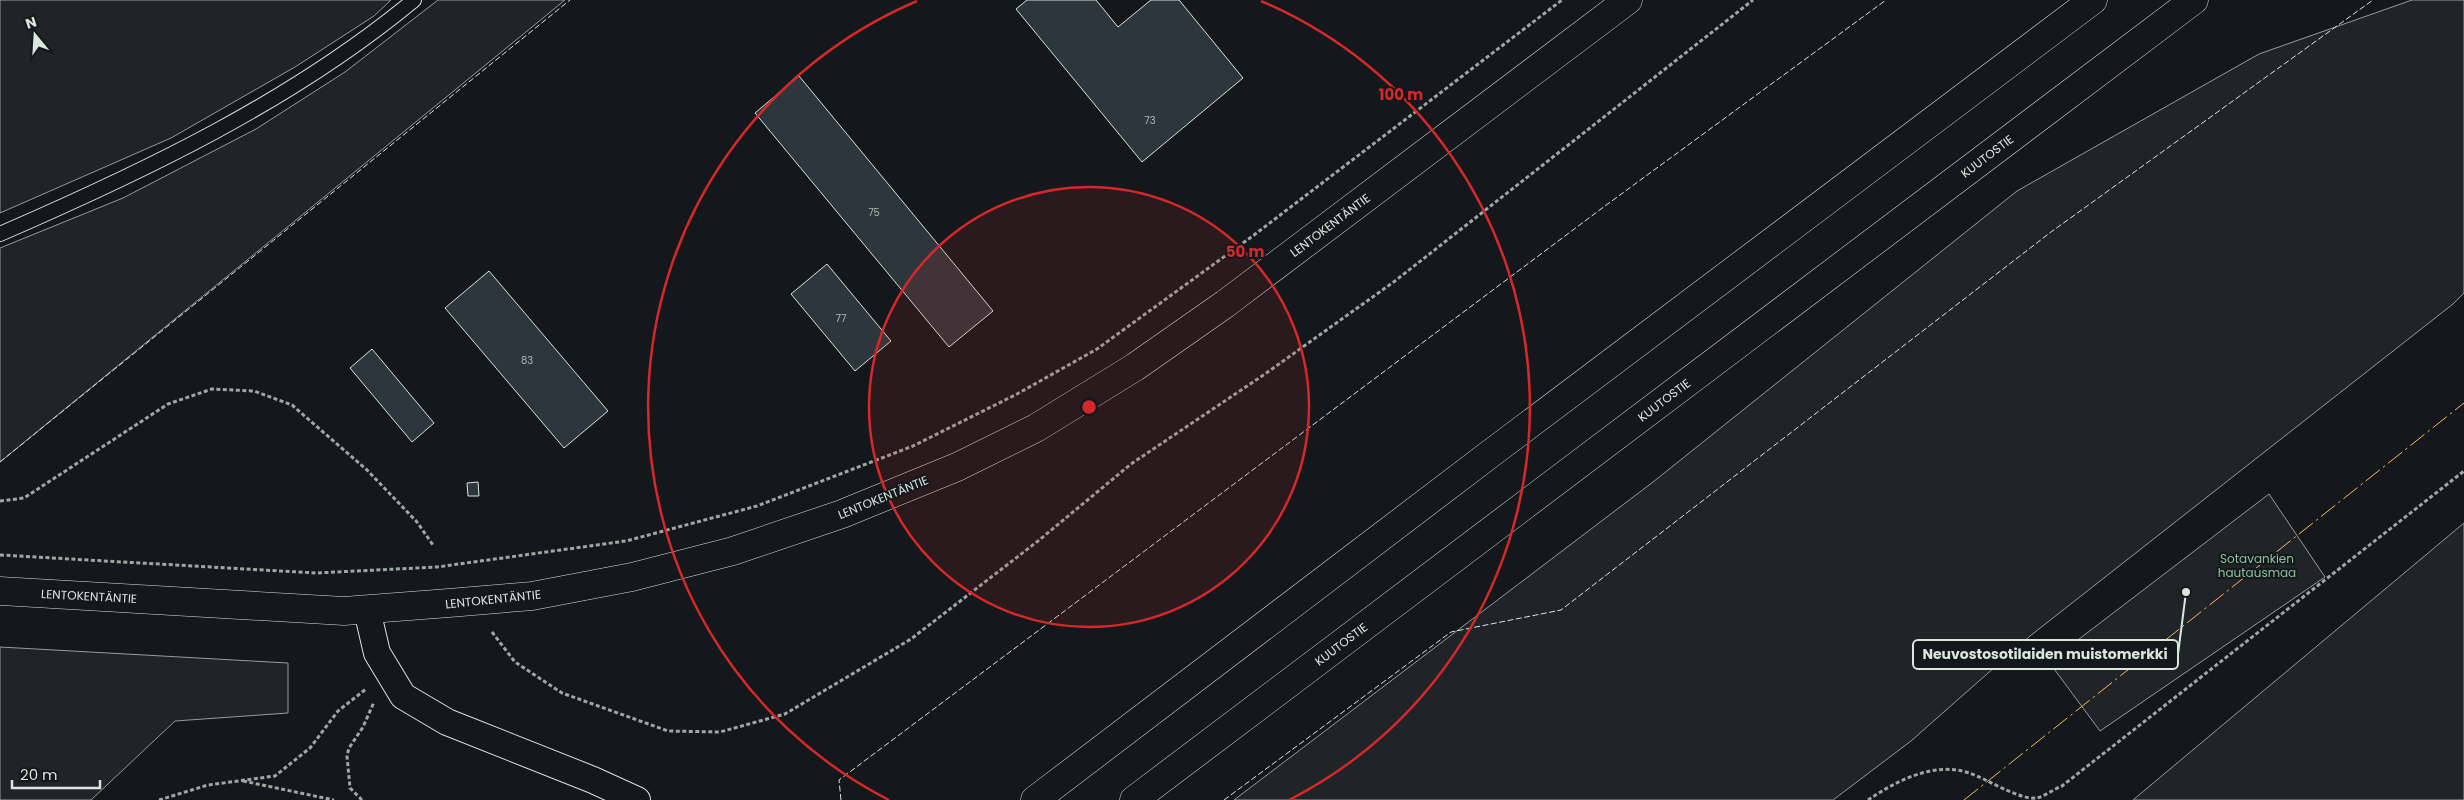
<svg xmlns="http://www.w3.org/2000/svg" width="2464" height="800" font-family="Poppins,sans-serif">
	<style>
		.green { fill: #202428; stroke: #939e99 }
		.building { fill: #2c363c; stroke: #d8e6dc }
		.lines { fill: none; stroke-linecap: round; stroke-linejoin: round }
		.lane-casing { stroke: #d8e6dc; stroke-width: 16 }
		.street-casing { stroke: #d8e6dc; stroke-width: 28 }
		.secondary-casing { stroke: #d8e6dc; stroke-width: 29 }
		.highway-casing { stroke: #d8e6dc; stroke-width: 29 }
		.path { stroke: #9da8a2; stroke-width: 3; stroke-dasharray: 4 2.5; stroke-linecap: butt }
		.lane { stroke: #14181c; stroke-width: 14 }
		.street { stroke: #14181c; stroke-width: 26 }
		.secondary { stroke: #14181c; stroke-width: 28 }
		.highway { stroke: #14181c; stroke-width: 28 }
		.fence { stroke: #d8e6dc; stroke-width: 1; stroke-dasharray: 6 2.5; stroke-linecap: butt }
		.power { stroke: #ffb74d; stroke-width: 1; stroke-dasharray: 18 4 2.5 4; stroke-linecap: butt }
		.ring { fill: none; stroke: #d62828; stroke-width: 2.5 }
		.labels { text-anchor: middle; dominant-baseline: central; stroke-width: 4; stroke-linejoin: round; paint-order: stroke }
		.number-label { font-size: 10px; fill: #adbab4 }
		.street-label { font-size: 12px; fill: #d8e6dc; stroke: #14181c }
		.park-label { font-size: 12px; fill: #8ac095; stroke: #14181c }
		.centre { fill: #d62828; stroke: #14181c; stroke-width: 2.5 }
		.ring-label { font-size: 15px; text-anchor: middle; font-weight: bold; fill: #d62828; stroke: #14181c; stroke-width: 4; stroke-linejoin: round; paint-order: stroke }
		.leader { fill: none; stroke: #d8e6dc; stroke-width: 2 }
		.callout-dot { fill: #d8e6dc; stroke: #14181c; stroke-width: 2 }
		.callout { fill: #14181c; stroke: #d8e6dc; stroke-width: 2 }
		.callout-label { font-size: 14px; text-anchor: middle; font-weight: bold; fill: #d8e6dc }
	</style>
	<rect width="100%" height="100%" fill="#14181c"/>
	<!-- green -->
	<path class="green" d="M0 0H391L374 16 295 67 171 138 0 213Z
		M438 0H565L0 462V248L123 198 256 129 345 72Z
		M2412 0H2464V293L2453 304 2030 636 1911 741 1833 800H1234L1653 482 2017 191 2259 54Z
		M2269 494 2325 577 2100 731 2049 662Z
		M2464 523V800H2133Z
		M0 647 288 663V713L175 721 91 800H0Z"/>
	<!-- building -->
	<path class="building" d="M1027 0H1096L1118 27 1151 0H1179L1243 78 1142 162 1016 9Z
		M799 76 993 311 949 347 755 113Z
		M827 264 891 341 855 371 791 294Z
		M489 271 608 411 564 448 445 308Z
		M372 349 434 423 412 442 350 368Z
		M478 482 479 496H468L467 483Z"/>
	<g class="lines">
		<defs>
			<path id="lane" d="M0 234C145 171 292 101 414 0"/>
			<path id="street" d="M367 610 377 653 403 696 447 722 593 780 637 800"/>
			<path id="secondary" d="M0 591 344 611 449 603 532 596 632 577 733 551 842 514 957 467 1036 428 1135 367 1225 304 1628 0"/>
			<path id="highway" d="M1035 800 1490 454 2093 0
				M1134 800 2194 0"/>
		</defs>
		<!-- lane casing -->
		<use href="#lane" class="lane-casing"/>
		<!-- street casing -->
		<use href="#street" class="street-casing"/>
		<!-- secondary casing -->
		<use href="#secondary" class="secondary-casing"/>
		<!-- highway casing -->
		<use href="#highway" class="highway-casing"/>
		<!-- path -->
		<path class="path" d="M0 501 24 498 168 404 212 389 254 391 292 405 367 470 417 522 433 545
			M0 555 316 573 437 567 626 541 757 506 913 446 1017 394 1097 349 1254 235 1562 0
			M492 632 515 662 562 693 668 731 720 732 785 714 911 639 1038 541 1131 464 1265 374 1395 281 1753 0
			M243 781 334 800
			M159 800 208 785 275 776 310 748 338 711 366 689
			M362 800 350 788 347 756 349 748 363 727 374 702
			M1868 800C1896 781 1934 761 1969 773 1988 779 2018 800 2037 798 2045 796 2054 789 2062 786L2464 471"/>
		<!-- lane -->
		<use href="#lane" class="lane"/>
		<!-- street -->
		<use href="#street" class="street"/>
		<!-- secondary -->
		<use href="#secondary" class="secondary"/>
		<!-- highway -->
		<use href="#highway" class="highway"/>
		<!-- fence -->
		<path class="fence" d="M0 462 570 0
			M841 800 839 780 1605 206 1886 0
			M1224 800 1451 632 1561 610 2051 232 2373 0"/>
		<!-- power -->
		<path class="power" d="M1964 800 2464 403"/>
	</g>
	<!-- distance rings -->
	<circle cx="1089" cy="407" r="220" fill="#d62828" fill-opacity=".12"/>
	<g class="ring">
		<circle cx="1089" cy="407" r="220"/>
		<path d="M889 800A441 441 0 0 1 917 1M1261 1A441 441 0 0 1 1289 800"/>
	</g>
	<g class="labels">
		<!-- number labels -->
		<g class="number-label">
			<text x="1150" y="120">73</text>
			<text x="874" y="212">75</text>
			<text x="841" y="318">77</text>
			<text x="527" y="360">83</text>
		</g>
		<!-- street labels -->
		<g class="street-label">
			<text transform="translate(1987 156) rotate(-37)">KUUTOSTIE</text>
			<text transform="translate(1330 225) rotate(-37)">LENTOKENTÄNTIE</text>
			<text transform="translate(1664 400) rotate(-37)">KUUTOSTIE</text>
			<text transform="translate(883 497) rotate(-22)">LENTOKENTÄNTIE</text>
			<text transform="translate(89 596) rotate(3)">LENTOKENTÄNTIE</text>
			<text transform="translate(493 599) rotate(-6)">LENTOKENTÄNTIE</text>
			<text transform="translate(1341 644) rotate(-37)">KUUTOSTIE</text>
		</g>
		<!-- park labels -->
		<g class="park-label">
			<text x="2257" y="558">Sotavankien<tspan x="2257" dy="14">hautausmaa</tspan></text>
		</g>
	</g>
	<circle cx="1089" cy="407" r="8" class="centre"/>
	<g class="ring-label">
		<text x="1401" y="100">100 m</text>
		<text x="1245" y="257">50 m</text>
	</g>
	<!-- callouts -->
	<path class="leader" d="M2186 592L2178 654"/>
	<circle class="callout-dot" cx="2186" cy="592" r="5"/>
	<rect class="callout" x="1913" y="640" width="265" height="29" rx="5"/>
	<g class="callout-label">
		<text x="2045" y="659">Neuvostosotilaiden muistomerkki</text>
	</g>
	<!-- north arrow -->
	<g transform="translate(35 35) rotate(342)" stroke="#14181c" stroke-width="4" paint-order="stroke">
	<path d="M0-4L9 19L0 12L-9 19Z" fill="#d8e6dc"/>
	<text y="-8" font-size="14" font-weight="bold" text-anchor="middle" fill="#d8e6dc">N</text>
	</g>
	<!-- scale -->
	<path d="M12 780v8h88v-8" fill="none" stroke="#d8e6dc" stroke-width="2.5"/>
	<text x="20" y="780" font-size="15" fill="#d8e6dc" stroke="#14181c" stroke-width="4" paint-order="stroke">20 m</text>
</svg>
